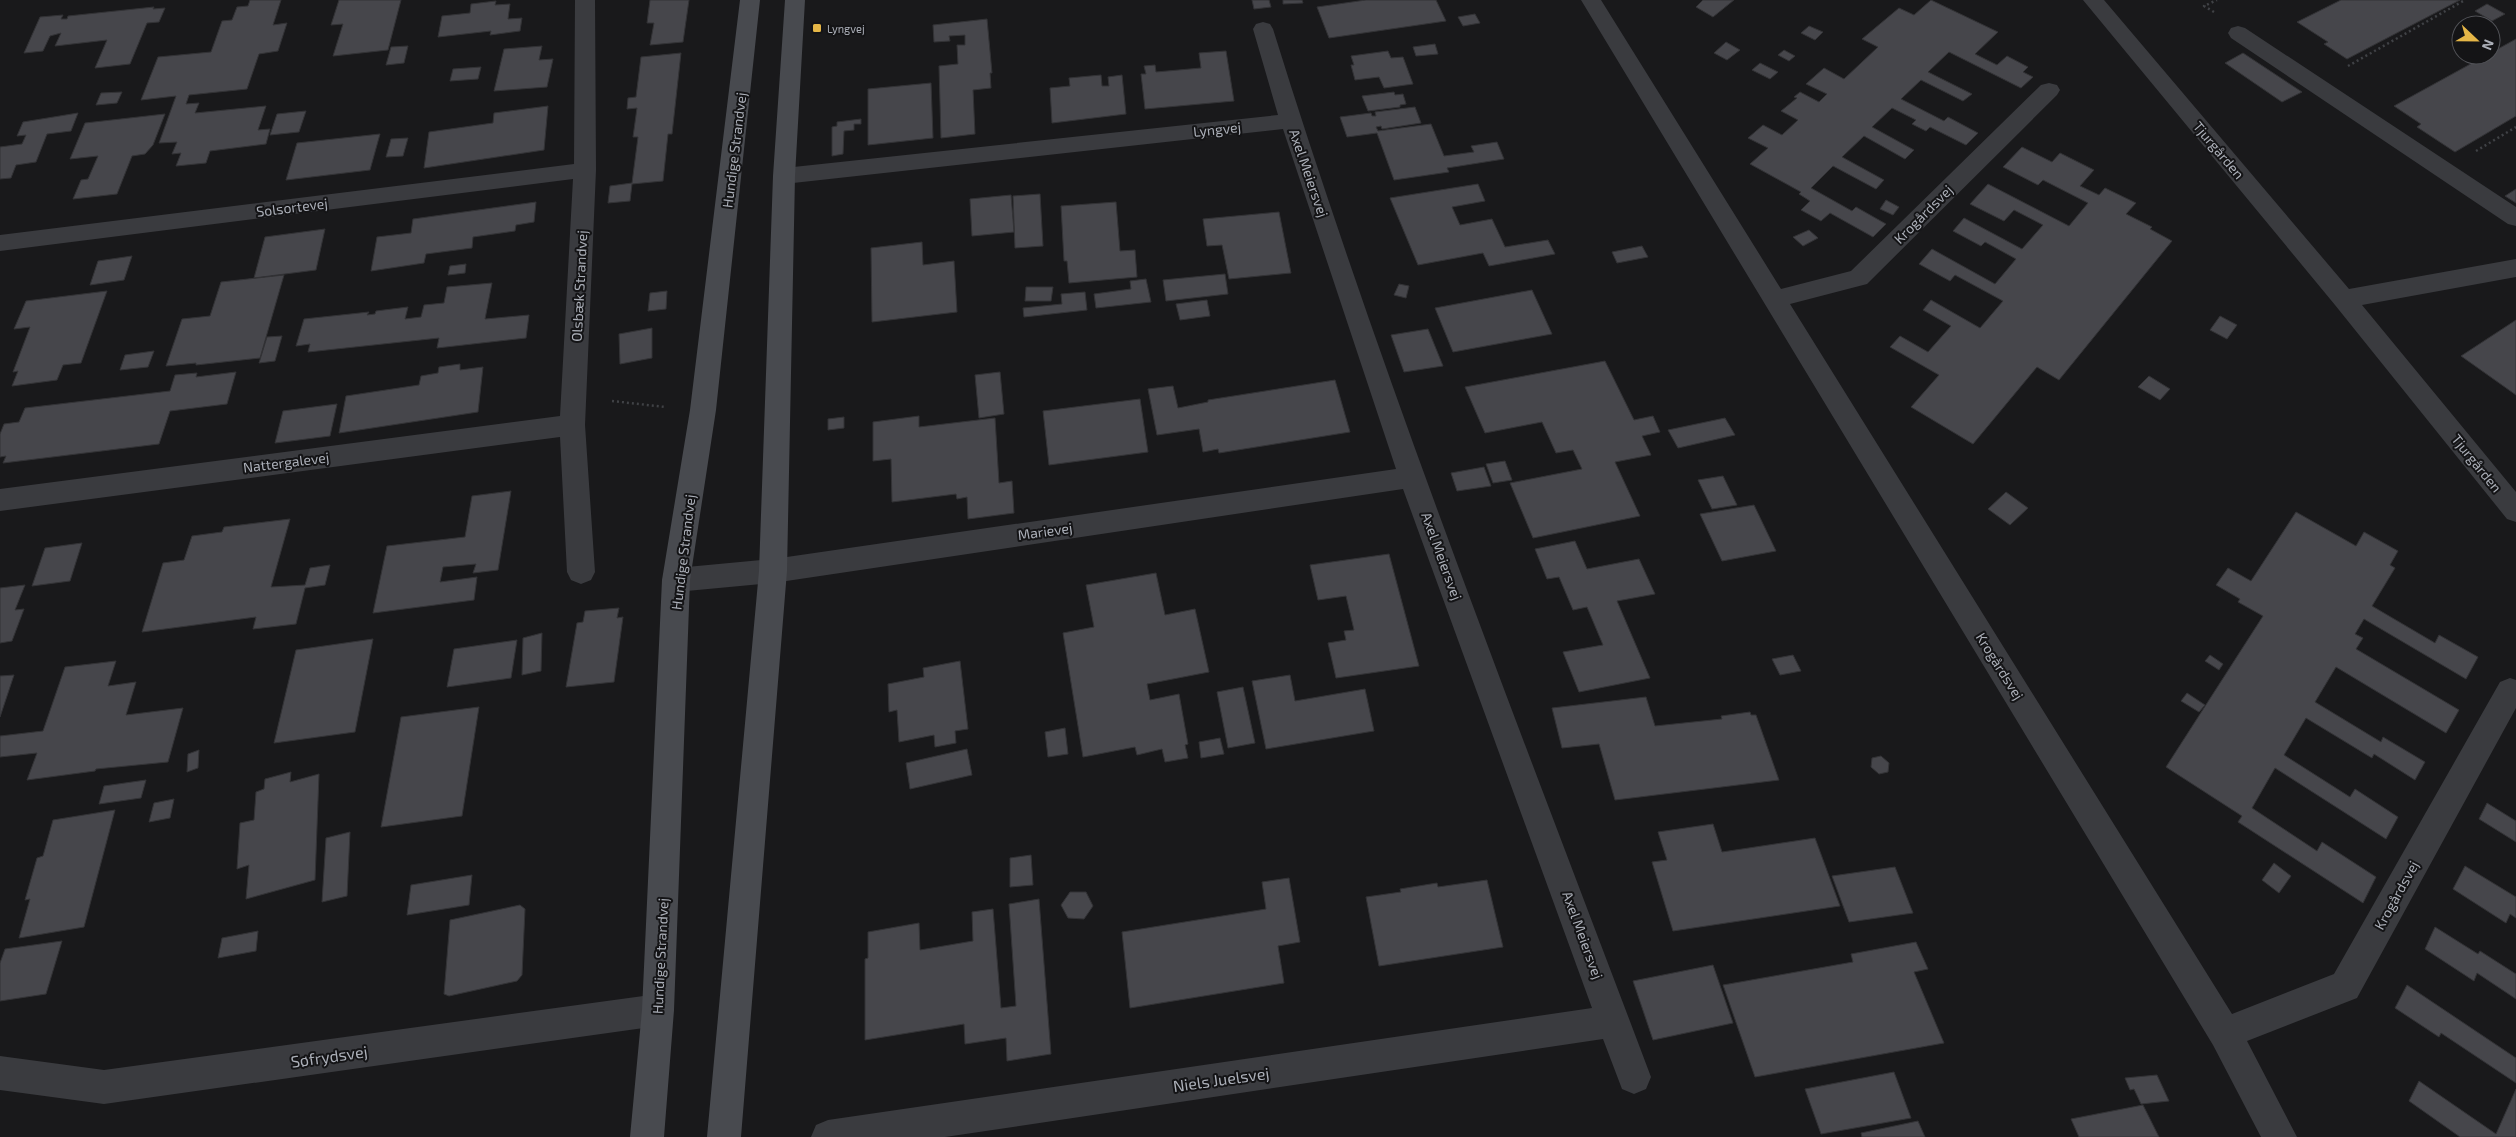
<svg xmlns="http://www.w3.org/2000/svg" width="2516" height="1137" font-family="'Exo 2',sans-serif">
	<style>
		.building { fill: #46464b; stroke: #333336 }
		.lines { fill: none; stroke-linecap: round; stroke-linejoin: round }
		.path { stroke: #404246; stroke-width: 2.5; stroke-dasharray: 2 3; stroke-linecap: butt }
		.street { fill: #3a3b3f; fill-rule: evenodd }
		.secondary { fill: #484a4f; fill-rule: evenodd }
		.poi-dot { fill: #e5b647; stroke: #141416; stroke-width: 2 }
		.labels { text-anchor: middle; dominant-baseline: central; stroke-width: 4; stroke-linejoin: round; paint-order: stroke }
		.far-poi-label { font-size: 11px; fill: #acb0b9; stroke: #141416; text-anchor: start }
		.street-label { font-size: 14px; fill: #acb0b9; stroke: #141416 }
		.near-street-label { font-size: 16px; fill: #acb0b9; stroke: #141416 }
	</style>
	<rect width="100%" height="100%" fill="#19191b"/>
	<!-- building -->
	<path class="building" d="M250 0H281L273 25 287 23 278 51 259 54 247 89 189 95 186 104 199 103 195 113 266 106 258 130 270 129 266 144 210 151 206 163 176 166 181 153 172 154 177 142 159 143 176 96 141 100 158 57 211 52 222 21 232 20 237 7 248 6Z
		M339 0H401L388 50 333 56 343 24 331 25Z
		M650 0H689L683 42 650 45 654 23H647Z
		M1252 0H1269L1271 7 1254 9Z
		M1283 0H1302L1303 3 1283 4Z
		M1366 0H1436L1446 21 1329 38 1317 7Z
		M1703 0H1734L1713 17 1696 7Z
		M1931 0 1998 32 1975 54 1997 65 2007 56 2028 67 2023 72 2033 77 2021 88 1949 52 1928 72 1972 94 1963 101 1921 80 1901 99 1944 121 1948 117 1978 133 1966 145 1930 127 1926 131 1912 124 1916 120 1892 108 1872 127 1914 150 1905 159 1864 136 1842 157 1884 180 1876 189 1833 166 1811 188 1852 211 1856 207 1886 224 1873 237 1830 213 1821 221 1801 210 1810 201 1799 194 1801 192 1750 164 1768 148 1748 138 1763 125 1782 135 1798 120 1781 111 1797 98 1794 97 1800 92 1819 102 1827 94 1806 84 1824 68 1844 79 1878 47 1862 39 1899 8 1914 15Z
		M2341 0H2460L2347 59 2324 44 2328 42 2297 22Z
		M496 1 495 5 510 4 508 19 522 18 520 31 490 35 491 31 438 37 442 16 470 13 471 4Z
		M2487 4 2505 14 2492 21 2475 11Z
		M154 7 153 9 165 8 159 22 147 23 130 64 95 68 107 40 55 46 61 33 50 36 43 51 24 53 40 17 63 15 61 19H67L68 16Z
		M1475 14 1480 23 1463 26 1458 17Z
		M987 19 992 73H990L991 88 973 90 975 134 941 138 939 66 958 64 957 45H965V35L949 36 950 41 934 42 933 25Z
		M1809 26 1823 32 1815 40 1801 33Z
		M2516 39V116L2455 152 2417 127 2421 124 2394 106Z
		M1726 42 1740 50 1727 60 1714 53Z
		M1435 44 1438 54 1416 56 1413 47Z
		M408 46 404 63 386 65 391 47Z
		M542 46 539 60 553 59 547 87 494 91 504 49Z
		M1784 50 1795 56 1789 61 1778 55Z
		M1226 51 1234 101 1145 109 1141 74H1146L1144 66 1155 65 1156 72 1201 68 1199 53Z
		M1388 51 1391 58 1403 57 1413 84 1384 88 1379 77 1355 80 1351 65H1354L1351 56Z
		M681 53 672 134H668L663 181 632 184 630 201 608 203 610 186 632 183 638 137H633L637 108 627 109 628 98 636 97 641 57Z
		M2243 53 2302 92 2282 102 2225 63Z
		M1760 63 1778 72 1770 79 1752 70Z
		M481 67 478 79 450 81 453 69Z
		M1101 75 1102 86H1109L1108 77 1122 75 1126 114 1052 123 1050 88 1070 86 1069 78Z
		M931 83 933 138 868 145V89Z
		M122 92 117 103 96 105 101 93Z
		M1394 92 1395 95 1403 94 1406 104 1400 105V107L1368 111 1362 96Z
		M548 106 544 150 424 168 429 132 493 123 494 113Z
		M1415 107 1421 123 1382 129 1381 126 1376 127 1378 131 1431 124 1444 156 1474 152 1471 146 1497 142 1504 159 1447 168 1449 172 1394 180 1377 133 1347 137 1340 117 1371 113 1372 116H1376L1375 112Z
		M306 111 299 132 270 135 277 114Z
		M78 113 71 131 47 134 36 162 16 165 11 178 0 179V147L22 144 26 135 17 136 23 122Z
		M165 114 153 145 145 154 132 156 117 194 73 199 81 180 88 179 98 156 70 159 85 123Z
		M861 119V124H854V130L844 131 843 154 832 156V127L837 126V122Z
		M380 134 370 170 286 180 297 143Z
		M408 138 403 156 386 157 391 139Z
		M2022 147 2052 162 2060 153 2094 170 2080 186 2099 195 2105 188 2136 203 2126 214 2152 227 2150 229 2172 241 2059 380 2037 367 1973 444 1911 407 1939 375 1890 347 1900 336 1928 352 1951 326 1923 310 1931 300 1980 328 2003 301 1955 275 1950 281 1919 264 1932 249 1995 284 2016 259 1985 242 1981 246 1953 231 1964 218 2022 249 2043 225 2014 210 2004 221 1970 204 1988 184 2069 226 2088 203 2043 180 2038 185 2003 167Z
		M1478 184 1485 201 1452 207 1460 225 1492 219 1505 247 1548 240 1555 254 1489 266 1483 253 1418 265 1390 198Z
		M2516 189V203L2505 196Z
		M1040 194 1043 246 1015 248 1013 196Z
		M1011 195 1014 232 972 236 970 199Z
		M1886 200 1899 207 1893 215 1880 209Z
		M536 202 534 222 516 225 515 231 473 237 472 248 426 254 424 263 371 271 377 237 411 233 413 219Z
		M1116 202 1120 251 1135 250 1137 277 1069 283 1067 261H1064L1061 206Z
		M1279 212 1291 273 1229 279 1222 245 1207 246 1203 219Z
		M325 229 316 270 254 278 265 237Z
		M1809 230 1818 238 1803 246 1793 237Z
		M922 242 923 265 954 261 957 312 872 322 871 248Z
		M1642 246 1648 257 1617 263 1612 252Z
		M132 256 124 280 90 285 98 261Z
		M466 264 465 273 448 275 450 266Z
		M1225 274 1228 294 1166 301 1163 280Z
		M284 275 260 358 196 365V363L166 366 182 319 210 316 221 282Z
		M1146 279 1151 302 1096 308 1094 294 1131 289 1130 281Z
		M492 283 485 319 529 315 526 338 437 348 439 338 308 352 310 344 296 346 304 319 369 312 367 315 375 314 376 311 408 307 405 319 421 317 424 305 444 303 447 287Z
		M1399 284 1409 286 1406 298 1394 295Z
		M1026 287H1053L1051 301H1025Z
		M1532 290 1552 334 1453 352 1435 308Z
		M107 291 81 363 63 365 57 380 12 386 18 371 13 372 30 327 14 329 26 301Z
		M667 291 666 309 648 311 650 293Z
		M1085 292 1087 310 1024 317 1023 308 1062 304 1061 294Z
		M1207 300 1210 316 1180 320 1176 304Z
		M2220 316 2237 325 2227 339 2210 330Z
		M2516 320V395L2461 356Z
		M652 328V358L620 364 619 334Z
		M1428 329 1443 366 1404 372 1391 335Z
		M282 336 275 361 259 363 267 337Z
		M154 351 148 367 120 370 125 355Z
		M1605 361 1634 420 1653 416 1660 432 1642 436 1651 455 1615 462 1640 516 1533 538 1510 483 1582 469 1573 450 1556 453 1542 422 1485 433 1465 387Z
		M460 364V370L483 367 478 412 339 433 346 396 419 385 421 376 438 373 439 367Z
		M236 372 227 404 170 411 159 444 3 463 6 456 0 457V434L4 424 19 422 25 408 170 391 175 375 197 373 196 377Z
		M1000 372 1004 414 979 418 975 375Z
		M2149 376 2170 389 2160 400 2138 387Z
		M1335 380 1350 432 1219 453 1218 449 1203 452 1199 429 1157 435 1148 389 1173 386 1178 408 1208 402V400Z
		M1140 399 1148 452 1049 465 1043 411Z
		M337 404 330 436 275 443 283 411Z
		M919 416V427L995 418 999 483 1012 481 1014 513 968 519 967 497 957 499 956 494 892 502 891 459 873 461V422Z
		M844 417V428L828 430V419Z
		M1725 418 1735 435 1678 448 1668 430Z
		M1505 461 1512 480 1493 483 1486 464Z
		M1484 467 1491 486 1457 491 1451 473Z
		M1723 476 1737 505 1712 509 1698 480Z
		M511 491 498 570 473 573 476 564 443 567 440 582 477 577 474 600 373 613 387 546 465 537 472 496Z
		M2006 492 2028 508 2010 525 1988 509Z
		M1754 505 1776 551 1722 561 1700 514Z
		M2296 512 2356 546 2364 532 2398 551 2390 565 2395 568 2372 606 2435 643 2439 635 2478 657 2466 679 2364 619 2355 634 2363 638 2356 649 2459 710 2446 733 2336 667 2315 702 2381 742 2383 737 2425 762 2415 780 2374 754 2372 758 2306 718 2284 755 2350 797 2355 789 2398 817 2386 839 2275 768 2252 808 2317 851 2322 842 2376 877 2363 903 2238 822 2242 816 2166 767 2263 616 2238 602 2240 599 2216 585 2228 568 2251 581Z
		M290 519 271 587 305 585 310 568 330 565 325 585 305 588 296 624 253 629 256 617 142 632 163 563 184 560 192 536 222 532 224 527Z
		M1575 541 1587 569 1639 559 1655 594 1617 601 1650 678 1579 692 1563 652 1603 645 1587 607 1573 610 1559 577 1547 579 1535 549Z
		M82 543 70 581 32 586 45 548Z
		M1389 554 1419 666 1336 678 1328 643 1346 640 1344 631 1354 630 1346 596 1318 600 1310 565Z
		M1156 573 1165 615 1195 609 1209 672 1147 684 1150 700 1179 694 1188 744 1185 745 1188 758 1165 762 1162 749 1137 755 1135 747 1083 757 1063 633 1094 627 1086 585Z
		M25 585 15 610 24 609 12 641 0 643V588Z
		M619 608 617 618 623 617 614 682 566 687 577 623 583 622 585 611Z
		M542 633 541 671 522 675 523 638Z
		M373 639 355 732 274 743 296 650Z
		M517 640 511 678 447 687 454 649Z
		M1793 655 1801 671 1780 675 1772 659Z
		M2210 655 2223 664 2219 670 2205 661Z
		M116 661 108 686 136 682 126 715 183 708 168 762 96 769 95 771 27 780 37 753 0 757V736L43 731 65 667Z
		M960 661 968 729 955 731 956 743 935 747 934 735 899 742 897 710 889 712 888 684 924 677 923 668Z
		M14 675 0 717V676Z
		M1290 675 1295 701 1365 689 1374 731 1266 749 1252 681Z
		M1243 687 1255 743 1228 748 1217 692Z
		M2187 693 2205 705 2199 712 2181 701Z
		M1646 697 1655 726 1722 719 1721 716 1750 712 1751 715H1756L1779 780 1615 800 1599 744 1562 748 1552 708Z
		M479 707 462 816 381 827 401 717Z
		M1065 728 1068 754 1048 757 1045 732Z
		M1220 738 1224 754 1201 758 1199 742Z
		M967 749 972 775 910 789 906 763Z
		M199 750 198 768 187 772 188 754Z
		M1881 756 1889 763 1888 772 1879 774 1871 767 1872 758Z
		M291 772 290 782 319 774 315 880 246 899 249 865 237 869 240 823 254 820 256 792 264 789 265 779Z
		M146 780 141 798 99 804 104 786Z
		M174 799 170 818 149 822 154 803Z
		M2487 803 2516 821V842L2479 819Z
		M115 810 84 927 19 938 30 899 25 900 37 858 43 856 53 820Z
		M1713 824 1722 852 1815 838 1840 906 1673 931 1652 862 1667 860 1658 832Z
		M350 832 347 896 322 902 326 838Z
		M1031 855 1033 885 1010 887V858Z
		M2274 863 2291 876 2279 893 2262 880Z
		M2465 866 2516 897V918L2510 914 2506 923 2453 889Z
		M1895 867 1913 913 1849 922 1832 876Z
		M472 875 469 905 407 915 411 885Z
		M1289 878 1300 942 1278 946 1284 983 1130 1008 1122 932 1266 909 1262 882Z
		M1487 880 1503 947 1379 966 1366 897 1401 892 1400 889 1437 883 1438 887Z
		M1070 892H1086L1093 906 1084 919 1068 918 1061 905Z
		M1039 899 1051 1054 1007 1061 1006 1038 965 1044 964 1024 865 1040V959L868 958V932L919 923 920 950 973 941 972 912 993 909 1001 1008 1016 1006 1009 904Z
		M520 905 525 909 522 975 517 981 449 996 444 994 450 920Z
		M2435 927 2478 954 2480 951 2516 974V999L2477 973 2474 981 2425 949Z
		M258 931 256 951 218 958 222 938Z
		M62 941 46 994 0 1001V963L5 949Z
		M1916 942 1928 969 1914 972 1944 1043 1755 1077 1723 985 1853 962 1851 954Z
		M1713 965 1733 1023 1653 1040 1633 981Z
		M2407 985 2516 1058V1083L2441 1033 2439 1037 2395 1008Z
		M1894 1072 1911 1118 1821 1134 1805 1089Z
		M2157 1075 2169 1101 2141 1104 2134 1089 2130 1090 2125 1078Z
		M2419 1081 2496 1134 2516 1089V1137H2460L2409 1101Z
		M2143 1105 2159 1137H2079L2071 1119Z
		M1918 1121 1925 1137H1862L1861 1133Z"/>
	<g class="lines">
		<!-- path -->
		<path class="path" d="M2214 12 2204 6 2217 0
			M2348 66 2465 0
			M2476 151 2516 127
			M612 401 665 407"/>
		<!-- street -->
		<path class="street" d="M575 0H595L596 170 585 425 595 572 591 580 581 584 571 580 567 572 560 437 0 511V489L560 416 573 179 0 251V235L574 164Z
			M1581 0H1601L1781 289 1851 271 2041 85 2049 83 2057 85 2060 90 2057 95 1867 284 1790 304 2232 1014 2334 974 2500 682 2510 678 2516 680V708L2357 998 2247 1041 2297 1137H2261L2213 1045Z
			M2083 0H2104L2349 289 2516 259V277L2362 305 2516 492V522L2507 519 2335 305Z
			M1263 22 1270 24 1273 29C1383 383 1521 732 1651 1077L1646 1089 1634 1094 1622 1089 1603 1039 945 1137H811L816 1125 828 1120 1592 1008 1403 489 773 583 676 592 666 588 662 580 666 572 676 568 773 559 1396 469 1283 129 784 184 776 182 773 176 776 170 784 168 1278 115 1253 29 1256 24Z
			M2238 26 2245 28 2516 207V226L2508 224 2231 38 2228 33 2231 28Z
			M658 994 670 998 674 1010 670 1022 658 1026 104 1104 0 1090V1056L104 1070Z"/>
		<!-- secondary -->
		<path class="secondary" d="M740 0H760L716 410 690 580 674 1010 664 1137H630L642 1010 662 580 690 410Z
			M785 0H805L795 176 787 571 741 1137H707L759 571 773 176Z"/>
	</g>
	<!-- markers -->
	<rect class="poi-dot" x="812" y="23" width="10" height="10" rx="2.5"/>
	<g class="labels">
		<!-- far-poi labels -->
		<g class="far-poi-label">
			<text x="827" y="28">Lyngvej</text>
		</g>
		<!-- street labels -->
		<g class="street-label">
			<text transform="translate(1217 129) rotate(-6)">Lyngvej</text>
			<text transform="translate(734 150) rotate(-83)">Hundige Strandvej</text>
			<text transform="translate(2219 150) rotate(50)">Tjurgården</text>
			<text transform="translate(1309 173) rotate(71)">Axel Meiersvej</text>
			<text transform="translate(292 207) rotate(-7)">Solsortevej</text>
			<text transform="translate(1923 214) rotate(-45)">Krogårdsvej</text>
			<text transform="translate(579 286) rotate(-87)">Olsbæk Strandvej</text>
			<text transform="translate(286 462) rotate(-7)">Nattergalevej</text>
			<text transform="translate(2477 463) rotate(51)">Tjurgården</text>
			<text transform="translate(1045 531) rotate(-8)">Marievej</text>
			<text transform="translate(683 552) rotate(-83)">Hundige Strandvej</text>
			<text transform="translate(1442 556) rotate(70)">Axel Meiersvej</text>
			<text transform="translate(2000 666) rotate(58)">Krogårdsvej</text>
			<text transform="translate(2396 895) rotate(-61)">Krogårdsvej</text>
			<text transform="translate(1583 935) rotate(70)">Axel Meiersvej</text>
			<text transform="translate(660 956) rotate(-87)">Hundige Strandvej</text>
		</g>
		<!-- near-street labels -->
		<g class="near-street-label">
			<text transform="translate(329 1056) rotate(-8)">Søfrydsvej</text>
			<text transform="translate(1221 1079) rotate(-8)">Niels Juelsvej</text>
		</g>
	</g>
	<!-- north arrow -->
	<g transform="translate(2476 40) rotate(112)"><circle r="24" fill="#141416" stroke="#515257"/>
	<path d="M0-4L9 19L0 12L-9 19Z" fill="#e5b647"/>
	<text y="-8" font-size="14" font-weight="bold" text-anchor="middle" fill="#acb0b9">N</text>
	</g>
</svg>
